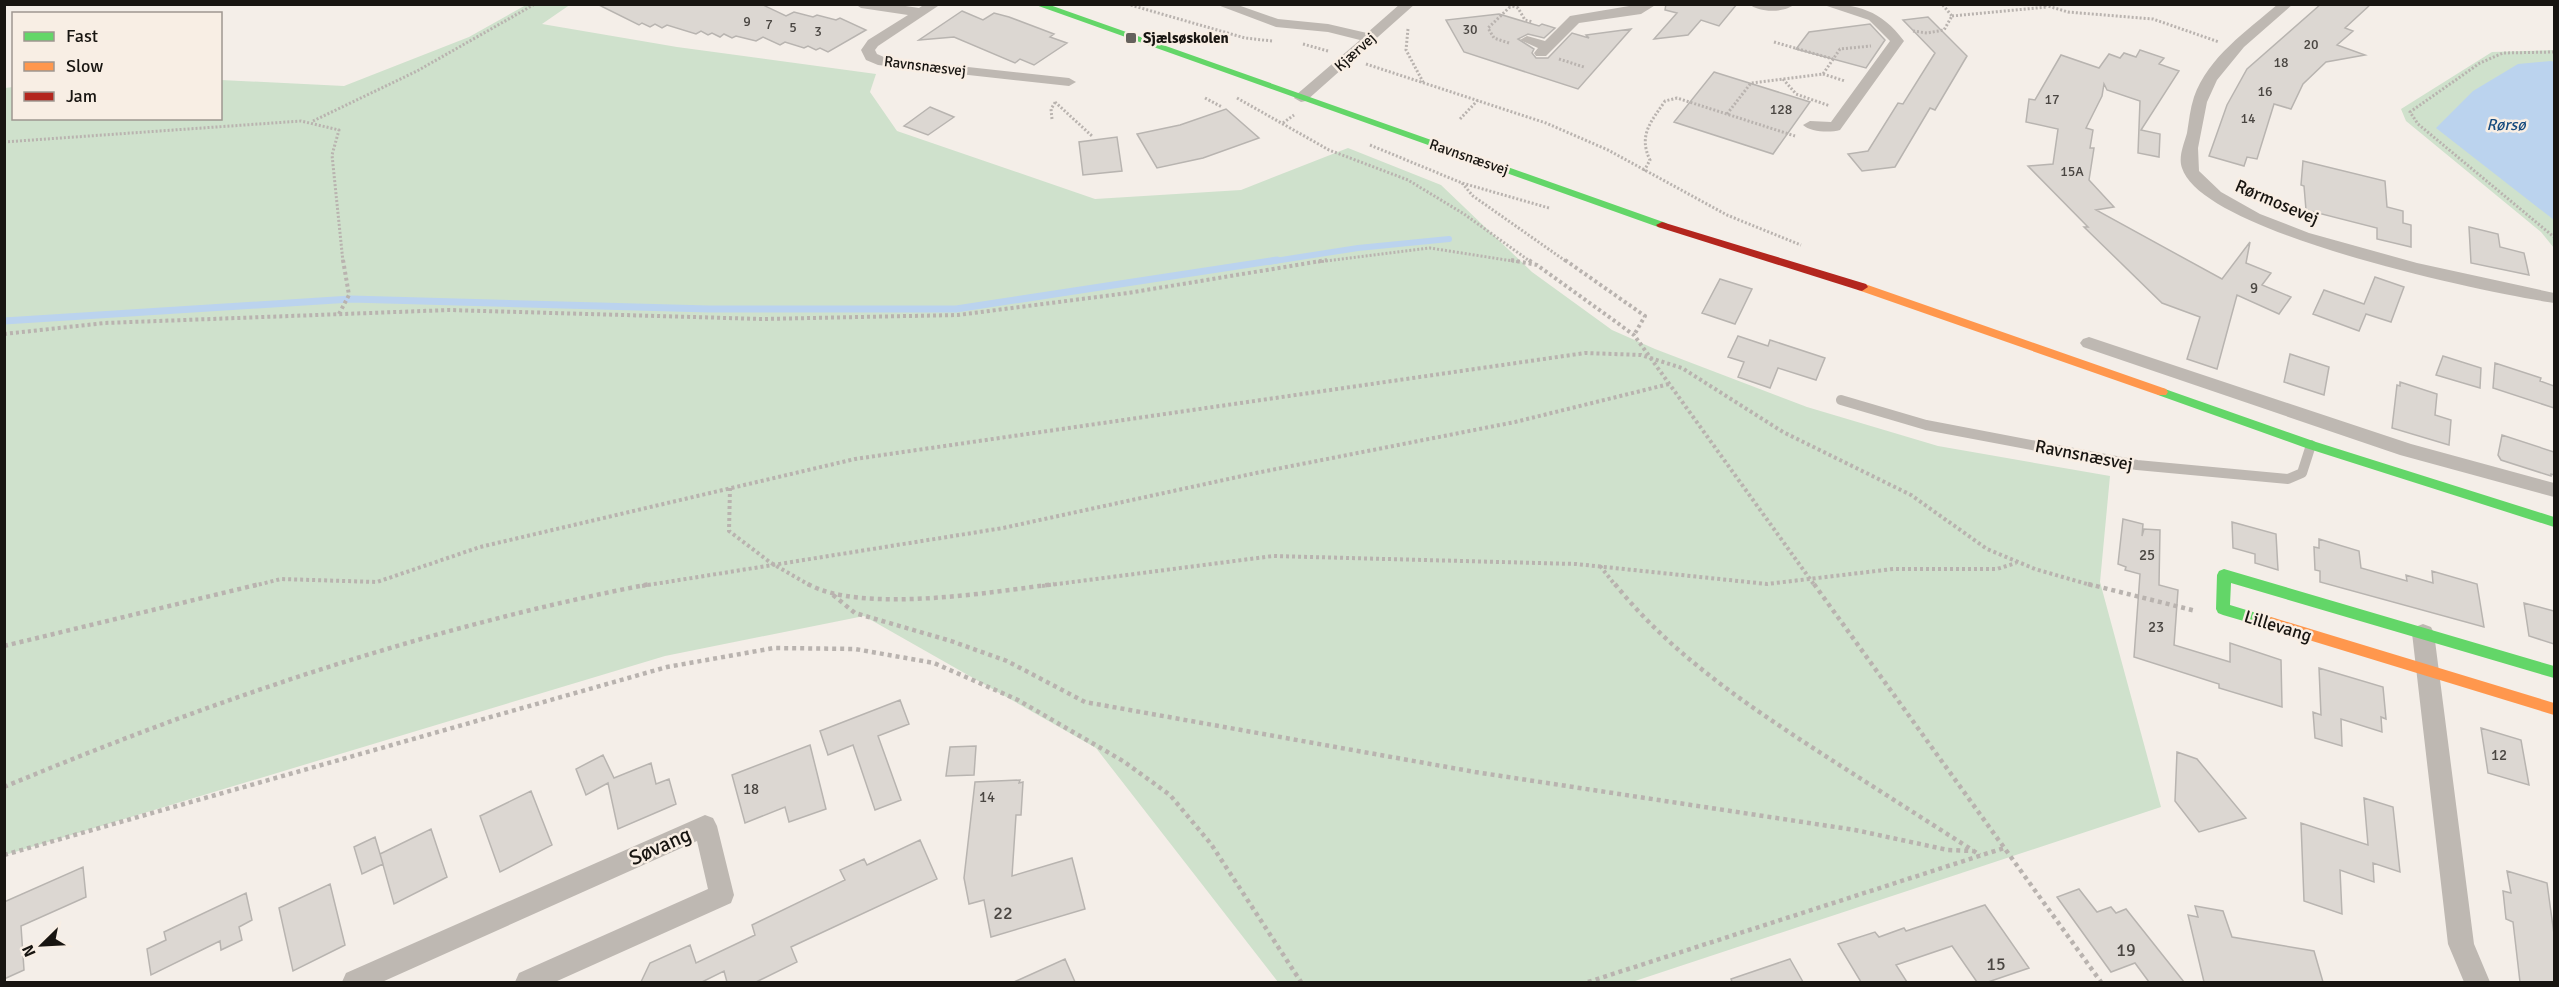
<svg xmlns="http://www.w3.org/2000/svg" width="2559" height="987" font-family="Signika,sans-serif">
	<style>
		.green { fill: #cfe1cc }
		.water { fill: #bbd3ee }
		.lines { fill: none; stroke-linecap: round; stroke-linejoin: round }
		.stream-far1 { stroke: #bbd3ee; stroke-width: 6 }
		.stream { stroke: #bbd3ee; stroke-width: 7 }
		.building { fill: #dcd7d2; stroke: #b8b4b0; stroke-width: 1.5 }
		.path-far2 { stroke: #b9b3af; stroke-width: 3; stroke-dasharray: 2 2; stroke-linecap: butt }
		.path-far1 { stroke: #b9b3af; stroke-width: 4; stroke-dasharray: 3 3; stroke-linecap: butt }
		.path { stroke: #b9b3af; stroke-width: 4.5; stroke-dasharray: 4 4; stroke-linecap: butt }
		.lane { stroke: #beb8b2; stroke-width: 10 }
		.street { fill: #beb8b2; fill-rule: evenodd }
		.fast { fill: #63d668; fill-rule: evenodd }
		.slow { fill: #ff974d; fill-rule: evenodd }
		.jam { fill: #b3261e; fill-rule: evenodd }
		.poi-dot { fill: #65615c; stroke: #f8eee4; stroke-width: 2 }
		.labels { text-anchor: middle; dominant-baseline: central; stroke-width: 5; stroke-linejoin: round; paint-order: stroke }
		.far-number-label { font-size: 14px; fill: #4a4642 }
		.far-poi-label { font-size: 15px; font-weight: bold; fill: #181511; stroke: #f8eee4; text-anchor: start }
		.far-street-label { font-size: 15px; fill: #181511; stroke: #f8eee4 }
		.number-label { font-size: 15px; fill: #4a4642 }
		.far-water-label { font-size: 16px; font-style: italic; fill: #174b7e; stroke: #f8eee4 }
		.street-label { font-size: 18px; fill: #181511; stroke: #f8eee4 }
		.near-number-label { font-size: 18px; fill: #4a4642 }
		.near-street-label { font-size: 21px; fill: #181511; stroke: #f8eee4 }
	</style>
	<rect width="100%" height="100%" fill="#f4eee8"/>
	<!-- green -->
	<path class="green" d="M571 4 542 24 677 47 876 74 870 92 897 131 1095 199 1241 190 1348 148 1441 185 1532 272 1612 330 1655 349 1807 407 1938 446 2110 476 2100 582 2161 807 1632 982H1278L1096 748 864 616 665 656 5 855V88L13 87 14 118H220L221 80 344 86 469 37 526 5Z
		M2554 50V248L2541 232 2406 121 2401 109 2492 52Z"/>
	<!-- water -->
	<path class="water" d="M2551 61 2554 62V220L2436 128 2473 91 2518 64Z"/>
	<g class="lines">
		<!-- stream-far1 -->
		<path class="stream-far1" d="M1268 262 1358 248 1449 239"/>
		<!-- stream -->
		<path class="stream" d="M4 321 351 299 709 309H956L1277 260"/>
	</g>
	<!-- building -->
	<path class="building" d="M597 4H761L786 16 794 12 813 17 817 15 836 20 840 18 866 30 828 52 820 48 816 50 808 46 804 48 785 42 780 45 763 37 756 41 736 36 732 38 724 34 720 37 712 33 708 35 701 31 696 34 667 25 662 28 655 24 650 27 642 23 639 25Z
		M1666 4H1737L1719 26 1701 20 1688 35 1654 39 1677 13 1665 10Z
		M2321 4H2371L2345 28 2353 31 2337 45 2365 55 2326 62 2303 84 2291 109 2274 104 2257 159 2247 157 2244 166 2209 156 2227 105 2247 69Z
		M962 11 983 20 994 13 1009 17 1054 34 1050 37 1067 43 1034 65 1020 59 1015 63 954 37 919 40Z
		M1499 14 1539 26 1542 24 1555 28 1544 38 1528 34 1518 39 1534 49 1532 53 1536 58H1548L1572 33 1589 38 1586 35 1631 29 1578 89 1464 52 1446 20Z
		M1928 17 1967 56 1935 110 1930 108 1895 167 1862 171 1848 154 1868 151 1898 103 1903 104 1935 53 1903 20Z
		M1870 24 1885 40 1866 68 1796 49 1809 32Z
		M2140 50 2164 58 2159 64 2179 71 2141 130 2160 134 2159 157 2138 153 2140 101 2107 90 2104 84 2102 96 2086 128 2093 130 2090 148H2094L2089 180 2114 207 2096 210 2222 279 2250 242 2246 263 2271 273 2262 285 2291 297 2279 314 2237 295 2217 369 2187 359 2200 317 2162 303 2084 227H2088L2028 166 2053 164 2058 129 2026 122 2029 99 2035 100 2061 55 2099 68 2109 54 2120 58 2124 53 2136 57Z
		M1714 72 1810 102 1773 154 1674 122Z
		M930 107 954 117 928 135 904 126Z
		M1226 109 1259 138 1203 158 1157 168 1137 134 1180 125Z
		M1117 137 1122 171 1083 175 1079 142Z
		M2303 161 2385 181 2387 207 2403 211V223L2411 225V247L2377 239V228L2306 210 2304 186 2301 185Z
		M2469 227 2498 234 2500 247 2524 253 2529 275 2471 263Z
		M2375 277 2404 287 2391 322 2366 314 2359 331 2313 314 2324 290 2364 304Z
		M1720 279 1752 289 1735 324 1702 313Z
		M1738 336 1768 346 1770 340 1825 358 1816 380 1778 368 1770 388 1738 377 1744 362 1728 357Z
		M2290 354 2329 367 2324 395 2284 382Z
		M2443 356 2481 368 2480 388 2436 375Z
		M2495 363 2541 378 2540 381 2554 386V408L2493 388Z
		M2400 382 2437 394 2435 415 2451 420 2449 445 2392 428 2397 385 2400 386Z
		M2502 435 2554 452V475L2551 474V476L2501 460 2498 455Z
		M2123 519 2143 524 2142 536 2144 529 2160 530 2159 585 2178 590 2174 645 2230 662V643L2281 660 2282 707 2219 688V684L2134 657 2140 574 2125 570 2126 567 2118 564Z
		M2232 522 2276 534 2278 570 2255 563V554L2233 548Z
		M2319 539 2359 551 2361 568 2407 581 2406 575 2433 583 2432 571 2477 584 2484 627 2320 582V571L2315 570 2314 547 2319 548Z
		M2524 603 2554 611V644L2529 636Z
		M2319 668 2383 687 2386 719 2381 717 2382 732 2341 719 2342 746 2315 738 2313 712 2321 715Z
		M900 700 909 724 878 736 901 800 875 810 853 745 828 755 820 731Z
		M2481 728 2521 740 2529 785 2488 773Z
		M810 745 826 809 789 822 785 807 745 823 732 775Z
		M976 746 974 775 946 776 950 747Z
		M2177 752 2197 759 2246 818 2199 832 2175 801Z
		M603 755 614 778 651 763 656 784 669 779 676 804 618 829 608 783 586 795 576 769Z
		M1020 780 1019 783 1023 782 1021 815H1016L1012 876 1072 858 1085 909 991 937 984 900 969 904 964 878 975 782Z
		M531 791 552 845 500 872 480 816Z
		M2364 798 2393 807 2400 872 2373 863 2374 882 2340 870 2342 914 2304 901 2301 823 2368 845Z
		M431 829 447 877 394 904 380 854Z
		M375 837 383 864 362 874 354 847Z
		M920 840 937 879 791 947 797 962 756 982H727L724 971 702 982H641L650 963 690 945 696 963 755 935 752 925 845 880 840 870 864 859 867 865Z
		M83 867 86 897 21 926 24 970 4 979V902Z
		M2507 871 2547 883 2554 934V982H2520L2513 922 2506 919 2503 891 2511 893Z
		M330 884 345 945 293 971 279 908Z
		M2079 889 2097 912 2111 907 2116 913 2126 909 2184 982H2149L2135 963 2111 972 2057 897Z
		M246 893 252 920 239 927 242 940 221 950 220 941 151 975 147 949 166 940 164 932Z
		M1985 905 2029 968 1988 982H1977L1952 946 1896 965 1907 982H1861L1838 944 1875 932 1879 937 1904 928 1906 931Z
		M2195 906 2223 911 2232 937 2314 951 2323 982H2204L2188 915 2198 917Z
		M1065 959 1075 982H1014Z
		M1790 959 1803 982H1732L1731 979Z"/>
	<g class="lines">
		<!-- path-far2 -->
		<path class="path-far2" d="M1127 4 1245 38 1272 41
			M1505 4 1518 8 1525 20 1533 22
			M2041 4 2068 12 2153 19 2219 42
			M1952 16 2047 7
			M1408 29 1406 50 1423 82
			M1913 31 1927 33 1944 30 1952 16 1942 4
			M1774 42 1833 59
			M1509 43 1494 38 1488 28 1513 4
			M1303 44 1328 51
			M2554 52 2503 53 2480 63 2410 112 2418 124 2554 237
			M1559 59 1584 67
			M1366 64 1546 123 1608 150 1727 215 1801 245
			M1823 74 1845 81
			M1783 79 1796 94 1830 106
			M1205 98 1222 107
			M1237 98 1329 150 1408 180 1464 214 1531 262
			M1055 102 1092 136
			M1727 114 1751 83 1823 74 1840 49 1871 46
			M1052 119 1051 109 1056 101
			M1460 119 1478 100
			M313 121 417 71 535 4
			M1283 123 1294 115
			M4 142 301 121 339 130 332 155 343 262
			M1370 145 1462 183 1549 208
			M1644 171 1650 160C1638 135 1651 122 1665 101L1677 98 1795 136
			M1462 183 1473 196 1567 262
			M1318 262 1430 248 1519 262"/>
		<!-- path-far1 -->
		<path class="path-far1" d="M1511 260 1537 265 1634 335 1815 586
			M1529 260 1533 263
			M1565 260 1645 316 1634 335
			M339 314 349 295 343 260
			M4 334 105 323 449 310 762 319 958 315 1128 293 1327 260
			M730 488 729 531 771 563 811 586
			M1600 566 1616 586
			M253 586 281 579 377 582 480 547 855 459 1585 353 1641 355 1682 368 1783 432 1911 495 1987 549 2035 569 2094 586
			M642 586 1003 528 1256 473 1515 422 1669 384
			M1042 586 1273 556 1576 564 1767 584 1893 569H1997L2016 563"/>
		<!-- path -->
		<path class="path" d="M808 584C861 614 993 592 1054 584
			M1615 584C1672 656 1753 709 1830 759 1880 791 1930 823 1980 855
			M1814 584 2101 982
			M2088 584 2196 611
			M833 595 855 613 951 641 1007 661 1085 702 1475 772 1855 830 1948 850 1973 851
			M4 646 260 584
			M4 787C213 700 428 627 650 584
			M4 855 667 667 774 648 855 649 934 663 1018 700 1123 761 1170 795 1211 844 1301 982
			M1588 982 2004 848"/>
		<!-- lane -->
		<path class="lane" d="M1841 400 1926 425 2137 465 2288 479 2302 473 2311 445"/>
		<!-- street -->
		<path class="street" d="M855 4H892L919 8 925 4H941L878 46 875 50 877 54 886 58 1069 78 1076 82 1069 86 878 65 866 60 861 50 868 40 908 15 861 8Z
			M1215 4H1235L1278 19 1328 24 1367 33 1400 4H1415L1306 101 1301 102 1294 98 1296 95 1360 40 1328 32 1276 27Z
			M1641 4H1657L1641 14 1579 23 1546 56H1536L1534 53 1538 48 1520 40 1527 36 1545 41 1570 16Z
			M1749 4H1795C1785 13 1759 13 1749 4Z
			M1821 4C1858 4 1881 10 1904 41L1840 130C1830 133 1810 132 1803 125L1810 121 1831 122 1890 41 1869 20Z
			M2278 4H2293L2244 47 2217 80 2207 102 2198 148 2199 171 2221 192 2260 214 2309 233 2417 263 2554 293V303C2488 293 2203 234 2182 168 2178 157 2184 144 2187 133 2189 121 2190 109 2194 97 2208 57 2247 31 2278 4Z
			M2089 337 2411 444 2554 483V497L2400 455 2083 347 2080 343 2083 339Z
			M2423 624 2431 627 2434 633 2474 944 2490 982H2464L2448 944 2412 633 2415 627Z
			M705 815 713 818 717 826 734 895 731 903 555 982H515L519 973 708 889 697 841 382 982H342L346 973Z"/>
		<!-- fast -->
		<path class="fast" d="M1033 4H1047L1666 223 1668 225 1662 228 1658 227Z
			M2162 388 2316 442 2554 517V527L2306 448 2158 395 2156 392 2158 389Z
			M2224 569 2554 666V678L2231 583 2230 605 2276 619 2278 623 2276 627 2271 629 2223 615 2218 613 2216 609 2217 575 2219 571Z"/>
		<!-- slow -->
		<path class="slow" d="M1862 283 2166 389 2168 392 2166 395H2158L1858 290 1856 287Z
			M2271 617 2554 703V715L2266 627 2264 623 2266 619Z"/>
		<!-- jam -->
		<path class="jam" d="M1662 222 1866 284 1868 287 1862 291 1858 290 1658 227 1656 225Z"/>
	</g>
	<!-- markers -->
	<rect class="poi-dot" x="1125" y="32" width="12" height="12" rx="3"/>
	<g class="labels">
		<!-- far-number labels -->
		<g class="far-number-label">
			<text x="747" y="21">9</text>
			<text x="769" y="24">7</text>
			<text x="793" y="27">5</text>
			<text x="1470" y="29">30</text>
			<text x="818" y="31">3</text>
			<text x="2311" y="44">20</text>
			<text x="2281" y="62">18</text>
			<text x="2265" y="91">16</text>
			<text x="2052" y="99">17</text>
			<text x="1781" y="109">128</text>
			<text x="2248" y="118">14</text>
			<text x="2072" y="171">15A</text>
		</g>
		<!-- far-poi labels -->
		<g class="far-poi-label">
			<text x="1143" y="38">Sjælsøskolen</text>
		</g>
		<!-- far-street labels -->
		<g class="far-street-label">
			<text transform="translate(1355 52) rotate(-42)">Kjærvej</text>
			<text transform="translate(925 66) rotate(7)">Ravnsnæsvej</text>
			<text transform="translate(1469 157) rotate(19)">Ravnsnæsvej</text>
		</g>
		<!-- number labels -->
		<g class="number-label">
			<text x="2254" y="288">9</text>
			<text x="2147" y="555">25</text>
			<text x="2156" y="627">23</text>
			<text x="2499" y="755">12</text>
			<text x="751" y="789">18</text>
			<text x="987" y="797">14</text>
		</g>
		<!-- far-water labels -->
		<g class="far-water-label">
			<text x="2506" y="125">Rørsø</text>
		</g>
		<!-- street labels -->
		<g class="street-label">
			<text transform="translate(2277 202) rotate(23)">Rørmosevej</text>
			<text transform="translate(2084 455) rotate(11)">Ravnsnæsvej</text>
			<text transform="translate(2278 626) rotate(17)">Lillevang</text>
		</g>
		<!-- near-number labels -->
		<g class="near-number-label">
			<text x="1003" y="913">22</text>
			<text x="2126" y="950">19</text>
			<text x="1996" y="964">15</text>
		</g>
		<!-- near-street labels -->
		<g class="near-street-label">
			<text transform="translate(660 846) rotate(-24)">Søvang</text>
		</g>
	</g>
	<!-- border -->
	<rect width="2559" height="987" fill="none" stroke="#181511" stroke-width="12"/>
	<!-- legend -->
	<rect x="12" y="12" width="210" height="108" fill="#f8eee4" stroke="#9e9790" stroke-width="1.5"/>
	<rect x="24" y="32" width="30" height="9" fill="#63d668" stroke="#9e9790" stroke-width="1.5"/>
	<text x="66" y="42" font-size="18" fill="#181511">Fast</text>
	<rect x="24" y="62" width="30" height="9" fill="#ff974d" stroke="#9e9790" stroke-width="1.5"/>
	<text x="66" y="72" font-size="18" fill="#181511">Slow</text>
	<rect x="24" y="92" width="30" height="9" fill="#b3261e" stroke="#9e9790" stroke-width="1.5"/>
	<text x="66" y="102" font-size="18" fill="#181511">Jam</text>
	<!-- north arrow -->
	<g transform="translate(42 945) rotate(246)" stroke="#f8eee4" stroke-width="4.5" paint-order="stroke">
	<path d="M0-4.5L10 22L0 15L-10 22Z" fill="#181511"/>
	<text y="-9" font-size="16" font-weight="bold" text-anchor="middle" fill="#181511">N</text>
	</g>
</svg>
